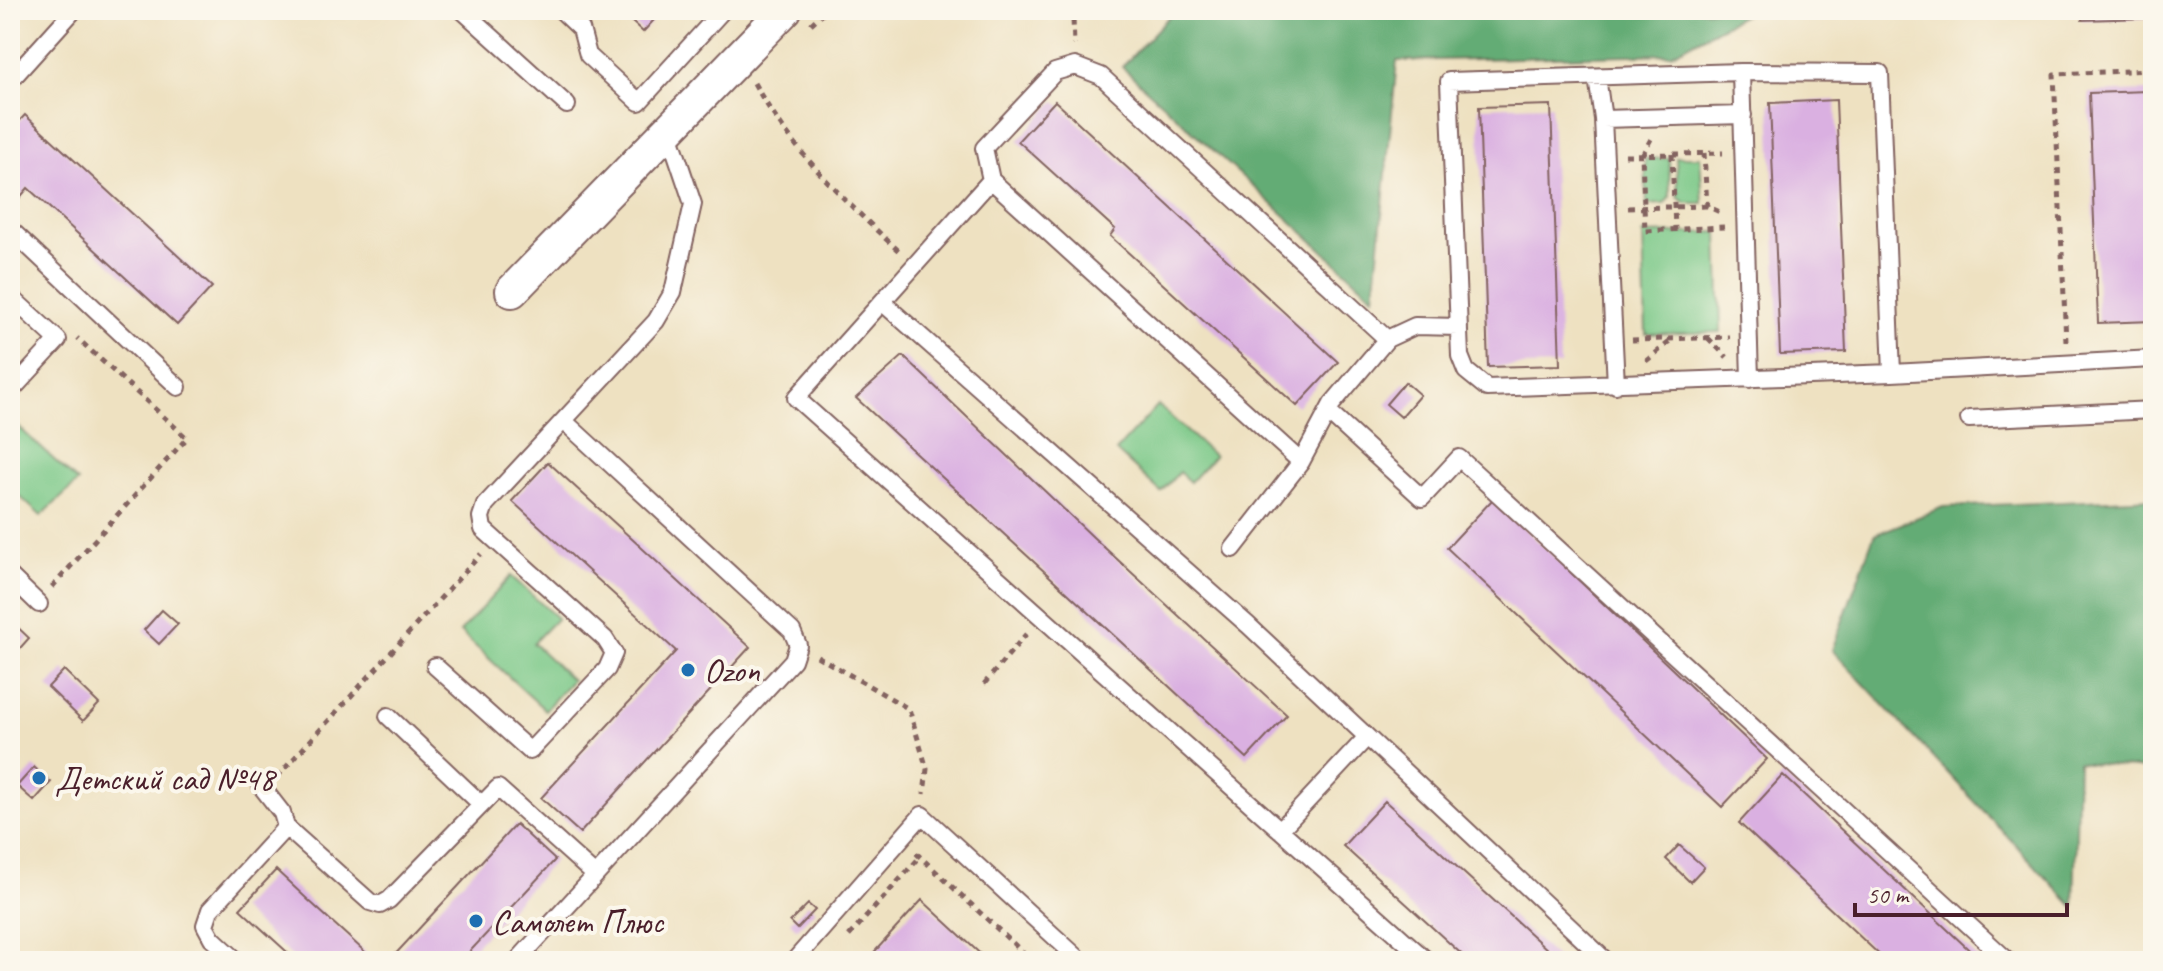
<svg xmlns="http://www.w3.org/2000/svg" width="2163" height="971" font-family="Caveat,sans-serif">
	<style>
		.green { fill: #7ac887; stroke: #627459; stroke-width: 2 }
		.forest { fill: #63ac74; stroke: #566650; stroke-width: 2 }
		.building { fill: #dab0e1 }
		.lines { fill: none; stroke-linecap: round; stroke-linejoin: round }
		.service-casing { stroke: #836360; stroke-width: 20 }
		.minor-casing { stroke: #836360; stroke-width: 36 }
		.path { stroke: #836360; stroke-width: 5; stroke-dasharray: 6 6; stroke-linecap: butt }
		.service { stroke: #fff; stroke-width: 16 }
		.minor { stroke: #fff; stroke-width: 32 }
		.poi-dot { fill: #1f6fb2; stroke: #fbf7ec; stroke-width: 3 }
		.labels { text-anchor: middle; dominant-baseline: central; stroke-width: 8; stroke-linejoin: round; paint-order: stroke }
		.poi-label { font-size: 34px; fill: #4a1f2b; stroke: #fbf7ec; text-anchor: start }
	</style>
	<rect width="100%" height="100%" fill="#fbf7ec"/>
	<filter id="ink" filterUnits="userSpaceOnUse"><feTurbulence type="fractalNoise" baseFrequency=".0125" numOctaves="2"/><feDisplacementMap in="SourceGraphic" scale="16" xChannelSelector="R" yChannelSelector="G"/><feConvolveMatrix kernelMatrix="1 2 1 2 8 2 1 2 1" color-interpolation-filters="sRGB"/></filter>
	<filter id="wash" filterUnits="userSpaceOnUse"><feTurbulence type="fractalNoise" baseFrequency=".006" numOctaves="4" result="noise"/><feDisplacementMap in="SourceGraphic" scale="32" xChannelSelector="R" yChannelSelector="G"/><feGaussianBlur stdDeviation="1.8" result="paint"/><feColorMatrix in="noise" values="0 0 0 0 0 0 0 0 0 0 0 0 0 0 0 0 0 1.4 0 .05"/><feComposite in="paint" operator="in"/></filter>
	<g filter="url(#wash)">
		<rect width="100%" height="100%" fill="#eee1c1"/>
		<!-- green -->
		<path class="green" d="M1676 157H1700L1703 203H1685L1678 197Z
			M1669 158 1670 197 1664 204 1647 205 1645 159Z
			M1718 232 1721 332 1646 334 1643 234Z
			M1158 405 1214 456 1190 482 1179 472 1161 492 1116 451Z
			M10 419 78 482 41 516 15 492 10 496Z
			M511 576 557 618 533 643 572 680 545 710 460 632Z"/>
		<!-- forest -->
		<path class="forest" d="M1175 10H1753L1671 54 1397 61 1374 297 1122 67Z
			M2153 498V770L2078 762 2074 907 1832 650 1874 535 1943 507Z"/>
		<g id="blocks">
			<!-- building -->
			<path class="building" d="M619 10H663L643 32Z
				M2081 10H2145L2146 18 2082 20Z
				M2148 91 2153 321 2098 323 2089 93Z
				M1836 100 1846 352 1780 354 1770 103Z
				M1055 101 1338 362 1297 406 1110 236 1115 229 1018 141Z
				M1551 105 1560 365 1488 367 1479 107Z
				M25 115 212 287 177 325 28 188 16 202 10 197V131Z
				M903 356 1094 538 1287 715 1247 758 856 398Z
				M1405 382 1420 395 1401 417 1386 404Z
				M548 462 750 647 580 833 541 798 676 651 512 501Z
				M1493 499 1767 759 1722 807 1447 548Z
				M162 610 178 624 159 644 144 630Z
				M10 620 29 638 13 656 10 653Z
				M64 670 99 704 83 721 48 687Z
				M34 767 51 782 34 801 17 786Z
				M1783 775 1981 961H1886L1739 823Z
				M1385 801 1560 961H1469L1343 846Z
				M516 824 555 860 461 961H389Z
				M1679 845 1704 867 1690 882 1666 859Z
				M276 870 306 898 375 961H297L240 909Z
				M922 900 988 961H866Z
				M808 904 815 910 797 929 790 922Z"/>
		</g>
	</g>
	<g filter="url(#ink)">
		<use href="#blocks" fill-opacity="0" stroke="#836360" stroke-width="2"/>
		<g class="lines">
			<defs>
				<path id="service" d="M462 10 567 105
					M561 10 581 29 588 55 639 102 723 10
					M1741 72 1750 379
					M1597 77 1603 119 1616 385
					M10 81 74 10
					M1603 119 1743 115
					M991 180 796 398 1427 961
					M10 229 178 387
					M10 296 58 340 10 392
					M882 302 1248 625 1606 961
					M1892 373 1880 73 1741 72 1449 81 1460 356 1466 371 1487 388 1892 373 2153 359
					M1328 412 1422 498 1459 458 2008 961
					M1969 419 2153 410
					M1301 462 991 180 984 148 1055 72 1075 66 1101 76 1387 339 1415 326 1459 327
					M1233 549 1301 462 1332 404 1387 339
					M10 576 39 604
					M435 666 530 751 607 669 614 653 605 639 483 529 481 517 485 505 656 321 673 292 693 204 669 133
					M388 716 481 804
					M261 786 282 813 286 827
					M1280 830 1367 737
					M237 961 212 938 205 925 210 910 286 827 370 902 380 905 389 900 498 788 595 875
					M517 961 793 660 798 645 792 631 565 422
					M794 961 922 815 1081 961"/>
				<path id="minor" d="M512 291 785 10"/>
			</defs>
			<!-- service casing -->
			<use href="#service" class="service-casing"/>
			<!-- minor casing -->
			<use href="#minor" class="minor-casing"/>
			<!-- path -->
			<path class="path" d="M1068 10 1073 18 1074 45
				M811 24 826 10
				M754 83C791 150 845 201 901 253
				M1651 139 1642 155 1645 231 1724 227
				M1704 153 1707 206 1722 213
				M1672 154 1675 230
				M1625 155 1723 153
				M1628 208 1707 206
				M1708 338 1727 357
				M1632 340 1730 337
				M2066 342 2054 74 2153 70
				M1646 361 1672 340
				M52 587 187 438 77 338
				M817 656 909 709 927 769 924 794
				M984 684 1027 633
				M277 777 481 554
				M916 853 1032 961
				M849 936 920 857"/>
			<!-- service -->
			<use href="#service" class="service"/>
			<!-- minor -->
			<use href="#minor" class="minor"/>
		</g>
	</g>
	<!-- markers -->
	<g class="poi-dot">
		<circle cx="688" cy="670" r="8"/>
		<circle cx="39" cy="778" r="8"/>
		<circle cx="476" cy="921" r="8"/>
	</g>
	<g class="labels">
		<!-- poi labels -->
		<g class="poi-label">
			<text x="704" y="670">Ozon</text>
			<text x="55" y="778">Детский сад №48</text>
			<text x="492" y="921">Самолет Плюс</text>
		</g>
	</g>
	<!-- margin -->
	<rect width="2163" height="971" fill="none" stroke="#fbf7ec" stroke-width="40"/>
	<!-- scale -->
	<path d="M1855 903v12h212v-12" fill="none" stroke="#4a1f2b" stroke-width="4"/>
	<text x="1867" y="903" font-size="24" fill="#4a1f2b" stroke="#fbf7ec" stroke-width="6" paint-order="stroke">50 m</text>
</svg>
